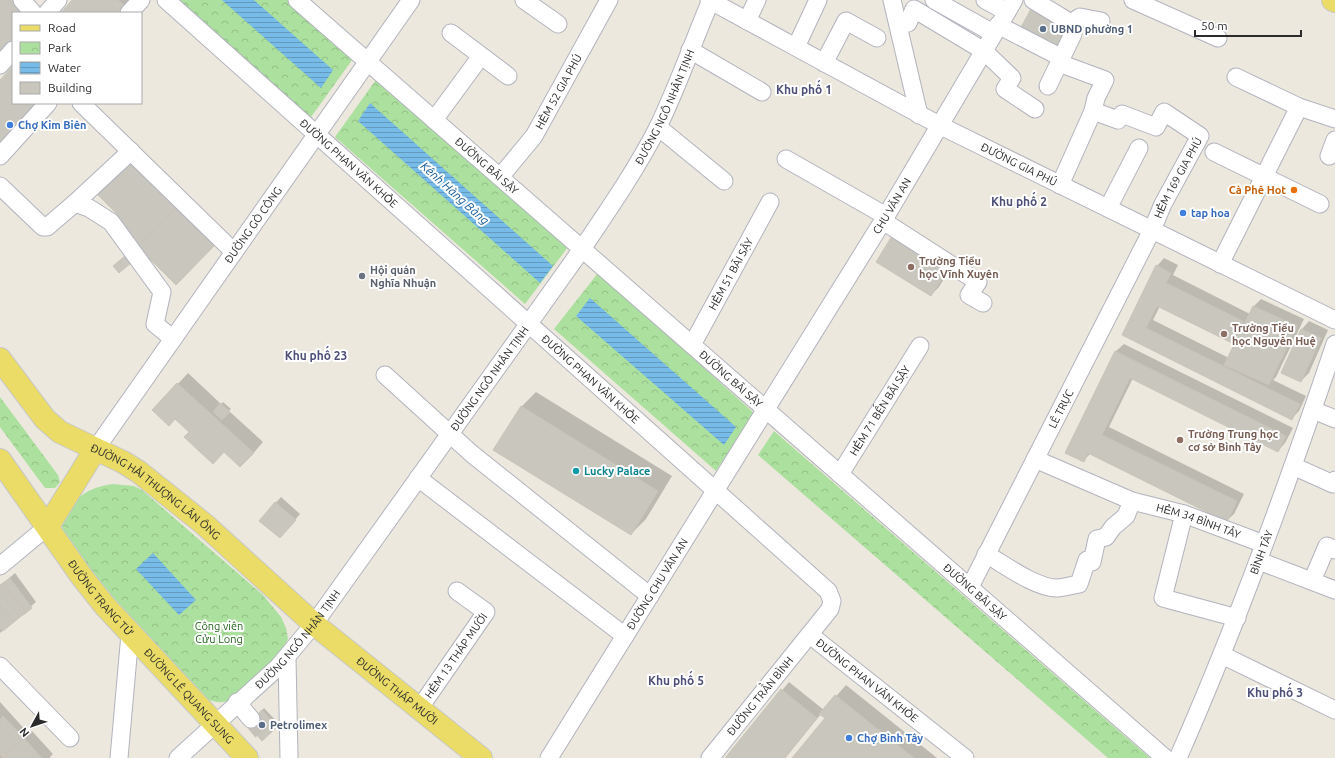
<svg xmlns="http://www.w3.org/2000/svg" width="1335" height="758" font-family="Ubuntu,sans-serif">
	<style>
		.park { fill: url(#park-crowns) }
		.water { fill: url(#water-rules) }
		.shadow { fill: #0003; fill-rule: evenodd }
		.building { fill: #c8c6bd; stroke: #c8c4b8 }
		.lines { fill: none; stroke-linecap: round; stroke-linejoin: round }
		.minor-tunnel { stroke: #c5c2ba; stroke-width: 17; stroke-dasharray: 17 8; stroke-linecap: butt }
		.minor-casing { stroke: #b2b3be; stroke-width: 19 }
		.major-casing { stroke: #c8c8c8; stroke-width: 24 }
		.minor { stroke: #fff; stroke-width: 17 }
		.major { stroke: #eadc66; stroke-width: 22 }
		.service-dot { fill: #5c6f8a; stroke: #fff; stroke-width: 1.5 }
		.shop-dot { fill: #3f7fe0; stroke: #fff; stroke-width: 1.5 }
		.food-dot { fill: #e8710a; stroke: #fff; stroke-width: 1.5 }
		.education-dot { fill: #8d6e63; stroke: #fff; stroke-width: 1.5 }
		.worship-dot { fill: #6b7280; stroke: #fff; stroke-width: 1.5 }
		.culture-dot { fill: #0f9aa8; stroke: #fff; stroke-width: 1.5 }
		.labels { text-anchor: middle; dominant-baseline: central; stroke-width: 4; stroke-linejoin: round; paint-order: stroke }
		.service-label { font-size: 11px; font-weight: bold; fill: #4e5e75; stroke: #fff; text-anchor: start }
		.street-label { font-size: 11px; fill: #2b2b2b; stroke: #fff }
		.shop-label { font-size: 11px; font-weight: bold; fill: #366cbe; stroke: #fff; text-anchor: start }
		.food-label { font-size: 11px; font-weight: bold; fill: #c56008; stroke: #fff; text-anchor: end }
		.education-label { font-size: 11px; font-weight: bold; fill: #785e54; stroke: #fff; text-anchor: start }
		.worship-label { font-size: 11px; font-weight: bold; fill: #5b616d; stroke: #fff; text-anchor: start }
		.culture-label { font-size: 11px; font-weight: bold; fill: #0d838f; stroke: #fff; text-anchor: start }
		.park-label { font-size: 11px; fill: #24661e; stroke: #fff }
		.neighbourhood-label { font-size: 12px; font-weight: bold; fill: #4e507a; stroke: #fff }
		.water-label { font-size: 12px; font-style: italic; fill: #145997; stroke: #fff }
	</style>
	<defs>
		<pattern id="park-crowns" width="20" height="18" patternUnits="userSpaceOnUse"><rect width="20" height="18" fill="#ace09e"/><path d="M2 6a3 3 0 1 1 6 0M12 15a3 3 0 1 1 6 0" fill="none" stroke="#94c088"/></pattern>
		<pattern id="water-rules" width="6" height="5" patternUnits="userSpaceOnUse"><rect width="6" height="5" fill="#77bce9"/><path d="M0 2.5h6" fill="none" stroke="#6299bd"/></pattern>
	</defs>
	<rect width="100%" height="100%" fill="#ece8de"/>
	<!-- park -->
	<path class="park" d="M177 0H291L355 56 311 117Z
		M378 77 568 247 525 304 335 137Z
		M598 273 754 413 716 471 554 329Z
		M0 397 58 475 60 482 55 488H45L0 427Z
		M774 431 1150 758H1108L758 455Z
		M113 484 134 486 142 490 263 595 281 617 286 628 288 639 279 657 229 701C214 705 203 698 192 689L75 553C71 546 66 539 63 531 61 524 64 518 68 511 79 493 93 487 113 484Z"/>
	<!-- water -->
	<path class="water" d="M222 0H254L333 70 321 88Z
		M370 103 553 266 540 283 358 121Z
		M590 298 736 427 724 445 576 316Z
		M153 553 196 600 179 615 136 569Z"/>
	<!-- shadow -->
	<path class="shadow" d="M74 0H132L120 13H62Z
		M143 151 224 234 141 245 128 233 119 215 100 195Z
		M1164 258 1178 265 1173 275 1250 314 1253 307 1261 299 1304 319 1276 377 1273 380 1306 396 1299 411 1292 418 1123 334 1157 266ZM1160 306 1232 342 1240 333 1229 358 1153 320Z
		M877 262H954L939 287 931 295Z
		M1309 321 1328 330 1309 373 1301 381 1282 372 1302 329Z
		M1124 344 1293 428 1285 443 1278 451 1133 378 1109 427 1244 494 1234 514 1226 521 1090 454 1083 461 1066 452 1116 351Z
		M188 373 221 404 223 402 231 409 229 411 263 442 251 456 224 451 190 432 176 418 154 410Z
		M536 392 672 476 646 519 631 534 521 407Z
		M281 497 300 514 285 532 260 520Z
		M15 573 36 602 0 633V586Z
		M789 682 824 710 846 685 937 758H794L826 718 821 714 785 758H726Z
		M0 702 29 734 32 731 53 754 50 757 51 758H0Z
		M264 708 279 724 262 739 248 724Z"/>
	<!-- building -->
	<path class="building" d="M0 0H12L24 13H13V39L0 54Z
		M72 0H118L126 7 120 13H61Z
		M1032 7 1068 26 1054 52 1018 33Z
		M13 66V103H39L0 146V80Z
		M132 161 178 206 139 245 115 218 118 215 98 195Z
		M176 207 215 245 176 285 138 247Z
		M892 236 947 270 931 296 876 262Z
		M126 255 132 262 119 273 113 266Z
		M1156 265 1171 273 1166 283 1243 321 1232 343 1157 306 1146 328 1300 404 1292 420 1122 335Z
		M1253 306 1297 326 1269 385 1224 365Z
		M1301 329 1321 338 1301 382 1281 373Z
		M1115 351 1286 436 1278 452 1130 378 1102 435 1237 501 1227 522 1088 453 1084 462 1065 453Z
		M177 383 254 453 240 467 224 452 213 464 184 437 189 432 175 419 169 426 152 410Z
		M220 403 230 412 222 420 213 412Z
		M521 406 658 491 631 535 493 450Z
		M275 502 296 520 280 538 259 521Z
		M10 578 32 608 26 613 3 583Z
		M3 583 26 613 20 617 0 593V585Z
		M0 593 20 617 14 622 0 605Z
		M0 605 14 622 9 626 0 617Z
		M0 617 9 626 3 631 0 629Z
		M781 689 817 718 785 758H725Z
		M835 695 914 758H792L825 718 819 714Z
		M262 710 277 727 262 741 247 724Z
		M3 716 24 738 2 757 0 755V719Z
		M24 738 42 758H3L2 757Z"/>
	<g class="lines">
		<!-- minor-tunnel -->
		<path class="minor-tunnel" d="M251 719 266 737"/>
		<defs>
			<g id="minor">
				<path d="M22 0 33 13"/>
				<path id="s1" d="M166 0 828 591 832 601 830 609 710 758"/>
				<path id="s2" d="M297 0 1165 758"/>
				<path d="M524 0 558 24"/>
				<path id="s3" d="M709 0 939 125 1335 320"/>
				<path d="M892 0 919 115"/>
				<path d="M934 0 993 33"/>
				<path d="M985 0 1007 12"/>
				<path d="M1033 0 1071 23 1080 17 1101 21"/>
				<path d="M1133 0 1218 38"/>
				<path d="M47 13 58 0"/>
				<path d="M129 13 141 0"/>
				<path d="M747 21 757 0"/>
				<path d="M908 23 914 9 984 51 1012 78 1005 89 1035 109"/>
				<path d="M998 25 1062 58"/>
				<path d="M451 33 508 76"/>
				<path d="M796 47 818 0"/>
				<path d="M690 50 762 92"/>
				<path d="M824 63 846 21 877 38"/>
				<path d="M1059 63 1105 80 1096 98 1093 111 1060 185"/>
				<path d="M0 65 13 50"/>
				<path d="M1236 77 1299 107 1335 119"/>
				<path d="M1048 86 1073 34"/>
				<path d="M81 103 234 252"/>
				<path d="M434 120 481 56"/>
				<path d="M658 127 724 181"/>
				<path d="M1214 152 1320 204"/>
				<path d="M0 156 48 103"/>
				<path d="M1329 156 1335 140"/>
				<path d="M786 159 886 216"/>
				<path id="s4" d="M500 177 534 136 609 0"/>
				<path d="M0 186 43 227H47L75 203 89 208 111 222 162 292 155 324 173 339"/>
				<path d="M75 203 131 151"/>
				<path d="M1108 208 1139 148"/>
				<path d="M883 221 978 282 969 295 983 303"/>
				<path d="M1220 264 1299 107"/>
				<path id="s5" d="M692 345 770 202"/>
				<path d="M385 375 472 454 650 596"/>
				<path d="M1313 410 1335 419"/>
				<path id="s6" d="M95 450 411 0"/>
				<path id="s7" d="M1035 459 1132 501 1184 514 1264 544"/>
				<path d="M1293 466 1333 484 1335 480"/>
				<path id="s8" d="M840 474 920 346"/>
				<path d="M418 478 625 636"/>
				<path d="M1184 514 1163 598 1237 618"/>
				<path d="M986 554C1005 565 1036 588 1057 588 1064 588 1072 585 1079 584L1087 560 1092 562 1097 539 1106 537 1113 527 1126 516 1132 501"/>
				<path d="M1259 561 1335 590"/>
				<path d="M0 566 48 526"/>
				<path d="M1312 581 1327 546 1335 550"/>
				<path id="s9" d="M970 587 1152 230 1163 204 1200 136 1164 112 1156 127 1122 114 1118 120 1093 111"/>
				<path id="s10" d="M810 635 965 758"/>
				<path d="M1222 655 1335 710"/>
				<path d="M287 657 289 758"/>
				<path d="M0 666 70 738"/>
				<path d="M237 702 251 719"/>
				<path id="s11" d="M419 709 486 612 457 591"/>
				<path d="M119 758 130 634"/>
				<path id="s12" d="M178 758 278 667 314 624 582 249C609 209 636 170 658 127 678 86 693 42 711 0"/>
				<path id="s13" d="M549 758 886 216 1014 0"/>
				<path id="s14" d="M1178 758C1238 622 1288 484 1335 344"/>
			</g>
			<g id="major">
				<path d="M1333 0 1335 1"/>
				<path id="s15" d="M0 359 45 419 60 432 123 462 139 472 204 524 314 624 481 758"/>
				<path id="s16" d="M0 460 82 577 105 606 247 758"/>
				<path d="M48 526 95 450"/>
			</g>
		</defs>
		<!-- minor casing -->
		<use href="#minor" class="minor-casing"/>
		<!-- major casing -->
		<use href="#major" class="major-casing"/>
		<!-- minor -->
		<use href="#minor" class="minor"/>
		<!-- major -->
		<use href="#major" class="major"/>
	</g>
	<!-- markers -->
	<g class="service-dot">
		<circle cx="1043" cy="29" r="4"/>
		<circle cx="262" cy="725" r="4"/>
	</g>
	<g class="shop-dot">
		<circle cx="10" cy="125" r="4"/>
		<circle cx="1183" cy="213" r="4"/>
		<circle cx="849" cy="738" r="4"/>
	</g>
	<circle class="food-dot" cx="1294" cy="190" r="4"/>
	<g class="education-dot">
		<circle cx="911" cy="267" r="4"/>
		<circle cx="1224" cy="334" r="4"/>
		<circle cx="1180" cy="440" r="4"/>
	</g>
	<circle class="worship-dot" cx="362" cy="276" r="4"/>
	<circle class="culture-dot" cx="576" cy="471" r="4"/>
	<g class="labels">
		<!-- service labels -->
		<g class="service-label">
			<text x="1051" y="29">UBND phường 1</text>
			<text x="270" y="725">Petrolimex</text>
		</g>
		<!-- street labels -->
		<g class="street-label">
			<text stroke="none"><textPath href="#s4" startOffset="104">HẺM 52 GIA PHÚ</textPath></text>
			<text stroke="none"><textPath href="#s12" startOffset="817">ĐƯỜNG NGÔ NHÂN TỊNH</textPath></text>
			<text stroke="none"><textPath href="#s1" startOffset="245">ĐƯỜNG PHAN VĂN KHỎE</textPath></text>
			<text stroke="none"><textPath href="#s3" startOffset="351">ĐƯỜNG GIA PHÚ</textPath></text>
			<text stroke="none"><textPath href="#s2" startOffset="252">ĐƯỜNG BÃI SẬY</textPath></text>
			<text stroke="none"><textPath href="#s9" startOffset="459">HẺM 169 GIA PHÚ</textPath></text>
			<text stroke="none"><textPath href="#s13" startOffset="650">CHU VĂN AN</textPath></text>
			<text stroke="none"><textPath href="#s6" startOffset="275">ĐƯỜNG GÒ CÔNG</textPath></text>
			<text stroke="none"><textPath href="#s5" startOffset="81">HẺM 51 BÃI SẬY</textPath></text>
			<text stroke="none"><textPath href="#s1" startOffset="569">ĐƯỜNG PHAN VĂN KHỎE</textPath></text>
			<text stroke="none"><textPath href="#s12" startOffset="493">ĐƯỜNG NGÔ NHÂN TỊNH</textPath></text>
			<text stroke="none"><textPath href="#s2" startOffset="576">ĐƯỜNG BÃI SẬY</textPath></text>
			<text stroke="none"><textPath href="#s9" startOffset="200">LÊ TRỰC</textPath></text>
			<text stroke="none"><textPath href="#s8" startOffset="75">HẺM 71 BẾN BÃI SẬY</textPath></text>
			<text stroke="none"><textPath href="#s15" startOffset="208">ĐƯỜNG HẢI THƯỢNG LÃN ÔNG</textPath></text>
			<text stroke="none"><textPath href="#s7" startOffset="175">HẺM 34 BÌNH TÂY</textPath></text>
			<text stroke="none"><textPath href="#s14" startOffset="222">BÌNH TÂY</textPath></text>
			<text stroke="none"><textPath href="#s13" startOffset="205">ĐƯỜNG CHU VĂN AN</textPath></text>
			<text stroke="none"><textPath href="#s2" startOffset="900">ĐƯỜNG BÃI SẬY</textPath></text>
			<text stroke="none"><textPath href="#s16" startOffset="171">ĐƯỜNG TRANG TỬ</textPath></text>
			<text stroke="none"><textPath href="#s12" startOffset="169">ĐƯỜNG NGÔ NHÂN TỊNH</textPath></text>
			<text stroke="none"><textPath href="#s11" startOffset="65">HẺM 13 THÁP MƯỜI</textPath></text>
			<text stroke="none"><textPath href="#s10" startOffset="73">ĐƯỜNG PHAN VĂN KHỎE</textPath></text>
			<text stroke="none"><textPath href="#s15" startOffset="522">ĐƯỜNG THÁP MƯỜI</textPath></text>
			<text stroke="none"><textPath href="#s16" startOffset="303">ĐƯỜNG LÊ QUANG SUNG</textPath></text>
			<text transform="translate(760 696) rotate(-51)">ĐƯỜNG TRẦN BÌNH</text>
		</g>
		<!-- shop labels -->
		<g class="shop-label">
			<text x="18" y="125">Chợ Kim Biên</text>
			<text x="1191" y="213">tap hoa</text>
			<text x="857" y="738">Chợ Bình Tây</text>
		</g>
		<!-- food labels -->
		<g class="food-label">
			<text x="1286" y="190">Cà Phê Hot</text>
		</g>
		<!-- education labels -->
		<g class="education-label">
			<text x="919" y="261">Trường Tiểu<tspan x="919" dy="13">học Vĩnh Xuyên</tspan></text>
			<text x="1232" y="328">Trường Tiểu<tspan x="1232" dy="13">học Nguyễn Huệ</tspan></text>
			<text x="1188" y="434">Trường Trung học<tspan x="1188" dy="13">cơ sở Bình Tây</tspan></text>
		</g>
		<!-- worship labels -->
		<g class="worship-label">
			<text x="370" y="270">Hội quán<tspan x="370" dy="13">Nghĩa Nhuận</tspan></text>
		</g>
		<!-- culture labels -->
		<g class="culture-label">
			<text x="584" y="471">Lucky Palace</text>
		</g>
		<!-- park labels -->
		<g class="park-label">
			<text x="219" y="626">Công viên<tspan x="219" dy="13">Cửu Long</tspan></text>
		</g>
		<!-- neighbourhood labels -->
		<g class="neighbourhood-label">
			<text x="804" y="89">Khu phố 1</text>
			<text x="1019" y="201">Khu phố 2</text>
			<text x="316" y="355">Khu phố 23</text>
			<text x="676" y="680">Khu phố 5</text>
			<text x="1275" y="692">Khu phố 3</text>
		</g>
		<!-- water labels -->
		<g class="water-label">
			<text transform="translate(455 193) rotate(42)">Kênh Hàng Bàng</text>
		</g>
	</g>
	<!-- legend -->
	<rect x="12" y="12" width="130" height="92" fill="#ffffff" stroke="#aaaaaa"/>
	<rect x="20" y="25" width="20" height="6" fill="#eadc66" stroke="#aaaaaa"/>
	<text x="48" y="32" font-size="12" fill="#2b2b2b">Road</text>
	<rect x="20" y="42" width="20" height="12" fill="url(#park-crowns)" stroke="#aaaaaa"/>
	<text x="48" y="52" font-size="12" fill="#2b2b2b">Park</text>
	<rect x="20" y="62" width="20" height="12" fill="url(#water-rules)" stroke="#aaaaaa"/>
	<text x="48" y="72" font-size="12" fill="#2b2b2b">Water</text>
	<rect x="20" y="82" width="20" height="12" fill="#c8c6bd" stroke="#aaaaaa"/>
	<text x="48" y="92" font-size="12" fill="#2b2b2b">Building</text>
	<!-- north arrow -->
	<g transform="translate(32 726) rotate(230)" stroke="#ffffff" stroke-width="3" paint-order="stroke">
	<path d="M0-3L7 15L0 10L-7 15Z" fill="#2b2b2b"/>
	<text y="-6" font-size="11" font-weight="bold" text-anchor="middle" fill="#2b2b2b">N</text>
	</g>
	<!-- scale -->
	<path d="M1195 30v6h106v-6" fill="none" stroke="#2b2b2b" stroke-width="2"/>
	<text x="1201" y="30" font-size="12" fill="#2b2b2b" stroke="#ffffff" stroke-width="3" paint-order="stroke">50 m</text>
</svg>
